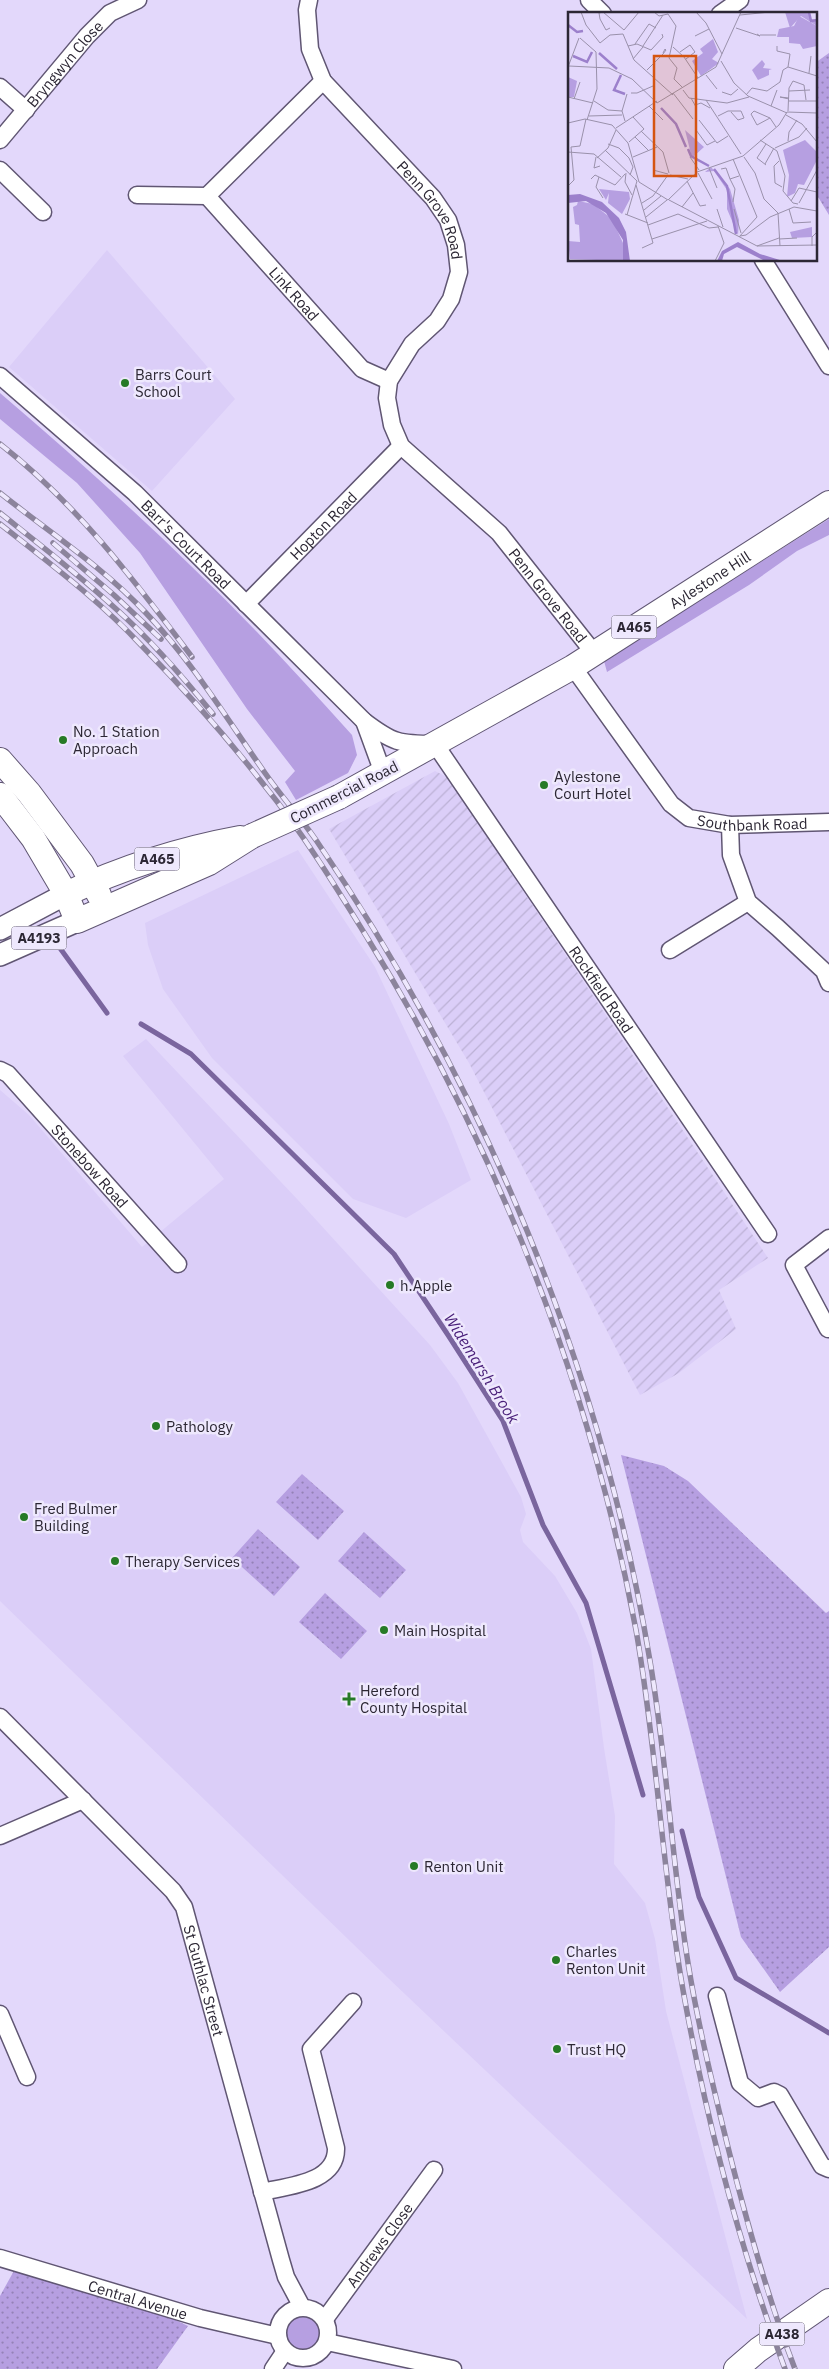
<svg xmlns="http://www.w3.org/2000/svg" width="829" height="2369" font-family="'IBM Plex Sans',sans-serif">
	<style>
		.built { fill: #dbcef8 }
		.industrial { fill: url(#industrial-furrows) }
		.grass { fill: #b69fe1 }
		.park { fill: url(#park-dots) }
		.lines { fill: none; stroke-linecap: round; stroke-linejoin: round }
		.stream { stroke: #7a659e; stroke-width: 5 }
		.minor-casing { stroke: #605673; stroke-width: 19 }
		.major-casing { stroke: #605673; stroke-width: 24 }
		.highway-casing { stroke: #605673; stroke-width: 26 }
		.minor { stroke: #fff; stroke-width: 16 }
		.major { stroke: #fff; stroke-width: 21 }
		.highway { stroke: #fff; stroke-width: 24 }
		.rail-casing { stroke: #8c849c; stroke-width: 5.5 }
		.rail { stroke: #eee8fd; stroke-width: 4; stroke-dasharray: 11; stroke-linecap: butt }
		.highway-bridge-casing { stroke: #605673; stroke-width: 26; stroke-linecap: butt }
		.highway-bridge { stroke: #fff; stroke-width: 24 }
		.poi-dot { fill: #267a26; stroke: #eee8fd; stroke-width: 2 }
		.labels { text-anchor: middle; dominant-baseline: central; stroke-width: 5; stroke-linejoin: round; paint-order: stroke }
		.shield { fill: #eee8fd; stroke: #666170; stroke-width: 1 }
		.shield-label { font-size: 14px; font-weight: bold; fill: #2c2734 }
		.street-label { font-size: 15px; fill: #2c2734; stroke: #eee8fd }
		.poi-label { font-size: 15px; fill: #2c2734; stroke: #eee8fd; text-anchor: start }
		.water-label { font-size: 16px; font-style: italic; fill: #4a207a; stroke: #eee8fd }
		.inset-river { fill: none; stroke: #9c80cc; stroke-width: 2.5 }
		.inset-road { fill: none; stroke: #9a91ab; stroke-width: 1 }
		.view { fill: #d55410; fill-opacity: 0.15; stroke: #d55410; stroke-width: 2.5 }
		.inset-edge { fill: none; stroke: #2c2734; stroke-width: 2.5 }
	</style>
	<defs>
		<pattern id="industrial-furrows" width="10" height="10" patternUnits="userSpaceOnUse" patternTransform="scale(1.25)"><rect width="10" height="10" fill="#dbcef8"/><path d="M-1 1l2-2M0 10L10 0M9 11l2-2" fill="none" stroke="#bcb1d5"/></pattern>
		<pattern id="park-dots" width="8" height="8" patternUnits="userSpaceOnUse" patternTransform="scale(1.25)"><rect width="8" height="8" fill="#b69fe1"/><path d="M2 2h.1M6 6h.1" fill="none" stroke="#9482b7" stroke-width="1.8" stroke-linecap="round"/></pattern>
	</defs>
	<rect width="100%" height="100%" fill="#e3d8fb"/>
	<!-- built -->
	<path class="built" d="M107 250 235 399 152 491 9 367Z
		M298 850 375 967 449 1124 471 1180 406 1218 353 1199 212 1058 163 989 148 945 145 923Z
		M146 1039 298 1200 430 1345 458 1383 521 1497 526 1514 520 1530 523 1542 555 1576 577 1613 591 1649 604 1748 615 1816 614 1864 645 1903 655 1939 666 2011 747 2319 387 1977 0 1601V1090L29 1115 142 1247 224 1179 123 1056Z"/>
	<!-- industrial -->
	<path class="industrial" d="M435 771 447 777 768 1258 719 1290 736 1329 679 1373 640 1395 469 1063 329 829Z"/>
	<!-- grass -->
	<path class="grass" d="M0 393C89 469 176 548 257 632 290 666 321 701 352 735L357 755 348 773 296 800 285 782 295 771 247 709 140 553 77 483 0 419Z
		M829 519V535L797 551 749 585 607 672 604 661 626 646Z
		M278 2333a25 25 0 1 1 50 0a25 25 0 1 1-50 0Z"/>
	<!-- park -->
	<path class="park" d="M829 53V215L815 192V63Z
		M621 1455 664 1466 688 1481 826 1613 829 1611V1947L780 1992 741 1937Z
		M302 1474 344 1511 318 1540 276 1502Z
		M258 1529 300 1567 274 1596 232 1558Z
		M364 1532 406 1570 380 1598 338 1561Z
		M325 1593 367 1631 341 1659 299 1622Z
		M15 2269 167 2316 188 2326 157 2369H0V2296Z"/>
	<g class="lines">
		<!-- stream -->
		<path class="stream" d="M57 944 107 1013
			M141 1024 191 1054 394 1254 448 1335 503 1421 543 1525 586 1603 643 1795
			M682 1831 699 1897 736 1978 829 2033"/>
		<defs>
			<g id="minor">
				<path id="s1" d="M309 0 307 10 310 49 323 81 433 198 448 220 456 245 459 272 451 299 437 321 412 344 389 381 387 398 392 425 401 446 499 533 594 653"/>
				<path d="M589 0 603 14"/>
				<path d="M720 14 740 0"/>
				<path d="M0 87 26 110"/>
				<path id="s2" d="M0 140 87 36 110 13 138 0"/>
				<path d="M0 170 43 212"/>
				<path d="M137 195 207 196 323 81"/>
				<path id="s3" d="M207 196 362 369 389 381"/>
				<path d="M763 260 829 366"/>
				<path id="s4" d="M0 376 135 493 364 721C393 743 399 744 435 744L768 1234"/>
				<path id="s5" d="M246 604 401 446"/>
				<path id="s6" d="M573 667 671 804 689 818 730 825 829 822"/>
				<path d="M364 721 383 773"/>
				<path d="M730 825 731 855 748 902 778 928 824 971 829 983"/>
				<path d="M670 950 748 902"/>
				<path id="s7" d="M0 1070 8 1074 178 1264"/>
				<path d="M828 1329 794 1265 829 1238"/>
				<path id="s8" d="M0 1717 173 1891 184 1907 281 2260 286 2277 302 2307"/>
				<path d="M0 1836 83 1800"/>
				<path d="M717 1996 740 2083 758 2098 774 2092 780 2095 822 2166 829 2169"/>
				<path d="M0 2014 27 2077"/>
				<path d="M262 2192C288 2186 337 2183 336 2148L311 2049 353 2002"/>
				<path id="s9" d="M0 2258 200 2318 278 2336"/>
				<circle cx="303" cy="2333" r="25"/>
				<path id="s10" d="M325 2319 434 2170"/>
				<path d="M327 2342 453 2369"/>
				<path d="M273 2369 285 2351"/>
			</g>
			<path id="major" d="M0 929 66 894
				M0 955 77 921"/>
			<g id="highway">
				<path d="M0 760 29 793 82 864 99 895"/>
				<path d="M0 795 33 838 66 894 77 921 209 863 252 836"/>
				<path id="s11" d="M339 797 573 667 829 503"/>
				<path d="M66 894C121 868 180 849 240 838"/>
				<path d="M736 2369 758 2350 829 2301"/>
			</g>
		</defs>
		<!-- minor casing -->
		<use href="#minor" class="minor-casing"/>
		<!-- major casing -->
		<use href="#major" class="major-casing"/>
		<!-- highway casing -->
		<use href="#highway" class="highway-casing"/>
		<!-- minor -->
		<use href="#minor" class="minor"/>
		<!-- major -->
		<use href="#major" class="major"/>
		<!-- highway -->
		<use href="#highway" class="highway"/>
		<defs>
			<path id="rail" d="M0 444C77 504 134 580 192 657
				M0 493C49 532 103 567 146 613 192 661 227 719 265 773 281 796 300 817 316 840 484 1086 601 1366 650 1661 667 1761 672 1863 688 1963 697 2019 710 2073 723 2127 743 2209 765 2291 795 2369
				M0 513C39 544 78 574 115 608 151 640 183 677 213 714
				M0 524C48 562 99 600 141 645 184 689 226 736 264 785 303 833 336 887 368 939 499 1152 590 1385 636 1630 657 1749 662 1871 683 1990 706 2119 739 2246 785 2369
				M53 543 114 595 161 639"/>
		</defs>
		<!-- rail casing -->
		<use href="#rail" class="rail-casing"/>
		<!-- rail -->
		<use href="#rail" class="rail"/>
		<defs>
			<path id="highway-bridge" d="M252 836 339 797"/>
		</defs>
		<!-- highway-bridge casing -->
		<use href="#highway-bridge" class="highway-bridge-casing"/>
		<!-- highway-bridge -->
		<use href="#highway-bridge" class="highway-bridge"/>
	</g>
	<!-- markers -->
	<g class="poi-dot">
		<circle cx="125" cy="383" r="5"/>
		<circle cx="63" cy="740" r="5"/>
		<circle cx="544" cy="785" r="5"/>
		<circle cx="390" cy="1285" r="5"/>
		<circle cx="156" cy="1426" r="5"/>
		<circle cx="24" cy="1517" r="5"/>
		<circle cx="115" cy="1561" r="5"/>
		<circle cx="384" cy="1630" r="5"/>
		<path d="M346.5 1691.5h5v5h5v5h-5v5h-5v-5h-5v-5h5z"/>
		<circle cx="414" cy="1866" r="5"/>
		<circle cx="556" cy="1960" r="5"/>
		<circle cx="557" cy="2049" r="5"/>
	</g>
	<g class="labels">
		<!-- shield labels -->
		<g class="shield">
			<rect x="611.5" y="615.5" width="45" height="23" rx="4"/>
			<rect x="134.5" y="847.5" width="45" height="23" rx="4"/>
			<rect x="11.5" y="926.5" width="55" height="23" rx="4"/>
			<rect x="759.5" y="2322.5" width="45" height="23" rx="4"/>
		</g>
		<g class="shield-label">
			<text x="634" y="627">A465</text>
			<text x="157" y="859">A465</text>
			<text x="39" y="938">A4193</text>
			<text x="782" y="2334">A438</text>
		</g>
		<!-- street labels -->
		<g class="street-label">
			<text stroke="none"><textPath href="#s2" startOffset="100">Bryngwyn Close</textPath></text>
			<text stroke="none"><textPath href="#s1" startOffset="254">Penn Grove Road</textPath></text>
			<text stroke="none"><textPath href="#s3" startOffset="131">Link Road</textPath></text>
			<text stroke="none"><textPath href="#s5" startOffset="110">Hopton Road</textPath></text>
			<text stroke="none"><textPath href="#s4" startOffset="251">Barr's Court Road</textPath></text>
			<text stroke="none"><textPath href="#s11" startOffset="430">Aylestone Hill</textPath></text>
			<text stroke="none"><textPath href="#s1" startOffset="734">Penn Grove Road</textPath></text>
			<text transform="translate(344 792) rotate(-27)">Commercial Road</text>
			<text stroke="none"><textPath href="#s6" startOffset="255">Southbank Road</textPath></text>
			<text stroke="none"><textPath href="#s4" startOffset="875">Rockfield Road</textPath></text>
			<text stroke="none"><textPath href="#s7" startOffset="132">Stonebow Road</textPath></text>
			<text stroke="none"><textPath href="#s8" startOffset="341">St Guthlac Street</textPath></text>
			<text stroke="none"><textPath href="#s10" startOffset="92">Andrews Close</textPath></text>
			<text stroke="none"><textPath href="#s9" startOffset="144">Central Avenue</textPath></text>
		</g>
		<!-- poi labels -->
		<g class="poi-label">
			<text x="135" y="374">Barrs Court<tspan x="135" dy="17">School</tspan></text>
			<text x="73" y="731">No. 1 Station<tspan x="73" dy="17">Approach</tspan></text>
			<text x="554" y="776">Aylestone<tspan x="554" dy="17">Court Hotel</tspan></text>
			<text x="400" y="1285">h.Apple</text>
			<text x="166" y="1426">Pathology</text>
			<text x="34" y="1508">Fred Bulmer<tspan x="34" dy="17">Building</tspan></text>
			<text x="125" y="1561">Therapy Services</text>
			<text x="394" y="1630">Main Hospital</text>
			<text x="360" y="1690">Hereford<tspan x="360" dy="17">County Hospital</tspan></text>
			<text x="424" y="1866">Renton Unit</text>
			<text x="566" y="1951">Charles<tspan x="566" dy="17">Renton Unit</tspan></text>
			<text x="567" y="2049">Trust HQ</text>
		</g>
		<!-- water labels -->
		<g class="water-label">
			<text transform="translate(482 1368) rotate(58)">Widemarsh Brook</text>
		</g>
	</g>
	<!-- overview -->
	<g transform="translate(568 12)">
		<rect width="249" height="249" fill="#e3d8fb"/>
		<path d="M217 0H241L242 7 249 8V14L233 4 222 16ZM0 65 9 69 6 85H0ZM143 155 162 177 171 208 170 223 159 197V178L146 159 137 160ZM244 215V225L224 226 222 220Z" fill="#b69fe1"/>
		<path d="M231 4 249 14V34L235 37 232 32 221 31V25H209L211 17 226 14Z" fill="#b69fe1"/>
		<path d="M145 27 150 40 144 47 151 51 133 64 124 49 135 41 132 37ZM194 48 197 52 195 56 204 57 201 58V63L190 68 184 58ZM117 118 136 135 125 145 123 142ZM237 128 249 140V148L236 173 230 172 227 181 219 185 221 163 215 138ZM31 177 61 180 62 187 54 202 40 191 41 181 38 188ZM10 189 25 192 44 207 55 231V249L2 247 0 229 12 230 11 213 7 212 5 195 9 193Z" fill="#b69fe1"/>
		<path d="M12 182 34 190 51 206 58 220 62 249H55V228L38 201 18 189 0 191V183ZM170 230 192 242 215 249H197L169 235 156 242 154 249H149L154 239Z" fill="#9c80cc"/>
		<path class="inset-river" d="M241 0 243 9 249 8M0 13 9 20 15 19M31 41 49 57M5 44 19 50 24 40M53 63 46 78 57 82M93 96 108 112 118 135M120 137 123 144 141 154M146 157 159 174 168 222"/>
		<path class="inset-road" d="M13 0 18 13 32 31M35 0 31 1 32 7 38 18 42 16M35 0 56 18M86 0 91 4 100 2 108 14 101 46 109 56 106 67 115 76M128 0 138 11 154 42M172 3 202 0M168 16 192 24 189 22M56 18 71 0M55 22 66 48 105 83M192 23H208M127 24 141 17M12 26 28 40 29 77 19 108M32 31 42 23 55 22M67 32 81 12 88 16M60 34 69 32 83 38 95 25 94 22M75 34 95 3M209 34V39L222 42 220 55M105 35 116 45 130 66M112 40 122 33 127 40 118 47M65 47 75 35M153 49 166 71 180 84 219 101M1 54 41 56 64 67 89 91 148 55 173 0M0 55 11 26M79 58 95 42 98 38 97 37 95 41M241 61 243 44M138 63 149 77M115 78 121 86 159 91 181 85M221 79 242 78M154 80 163 83 170 77M63 81H69L85 74M105 81 125 107M178 83 184 76 199 79 212 70 215 58 220 55 249 64M0 85 25 91M123 86 128 95V111M221 86 212 85 221 87M6 87 12 70M138 88 173 142M26 89 40 98 54 99M221 89H249M127 93 133 91 142 96M81 94 95 108M203 94 209 78M220 99 221 76 225 69 236 73 238 88M218 103 234 112 249 130M21 104 54 103M150 104 160 99H173L176 106 170 108 163 100M202 106 186 99 183 102 189 113 202 106 208 115M131 108 149 131 160 124M57 109 54 99 59 82M0 111 17 107 44 113 60 131 71 170 100 188 129 160 175 144 211 113 219 100 249 101M48 116 89 89M128 118 139 133 147 129M73 119 95 140 101 161M67 125 81 139M192 128 209 139 217 164 215 179 225 191 230 192M220 129 221 120 229 108M61 130 76 117 65 105M40 132 51 136 61 146 65 155 62 163M207 136 231 125 239 116M37 138 69 169M0 140 26 142 53 165M28 145 26 156 32 154M65 145 89 135M122 145 131 158M176 145 187 161 196 187 210 201M29 146 40 136 48 118M165 147 189 205 171 225M211 149 206 154 207 171 214 175M197 152 206 136M198 153 189 146 198 132M141 156 149 176M153 157 158 156 162 167M85 158 100 162M58 161 57 170 64 183M130 161 144 187M102 163 120 167M31 165 28 175 35 186M23 167 27 163 47 173 57 162M119 169 132 194 138 193M68 173 85 231 74 236M0 174 6 168 3 135 12 134 18 107M101 188 189 234 249 233M223 189 231 176 249 180M165 190 167 177 162 167 171 164M74 191 85 184 100 163M231 191 249 158M114 195 125 181M149 197 155 215M166 197 173 221M221 197 225 211 243 210M76 198 93 184M210 201 212 234M57 202 80 211M59 203 69 169M78 205 99 188M80 213 110 202 141 216 150 215M172 224 178 223 202 205 226 195 249 199M84 227 139 209M211 227 229 226M189 234 211 226M244 234V225L249 220M147 249 156 231 150 214"/>
		<path class="view" d="M86 44H128V164H86Z"/>
		<rect width="249" height="249" class="inset-edge"/>
	</g>
</svg>
